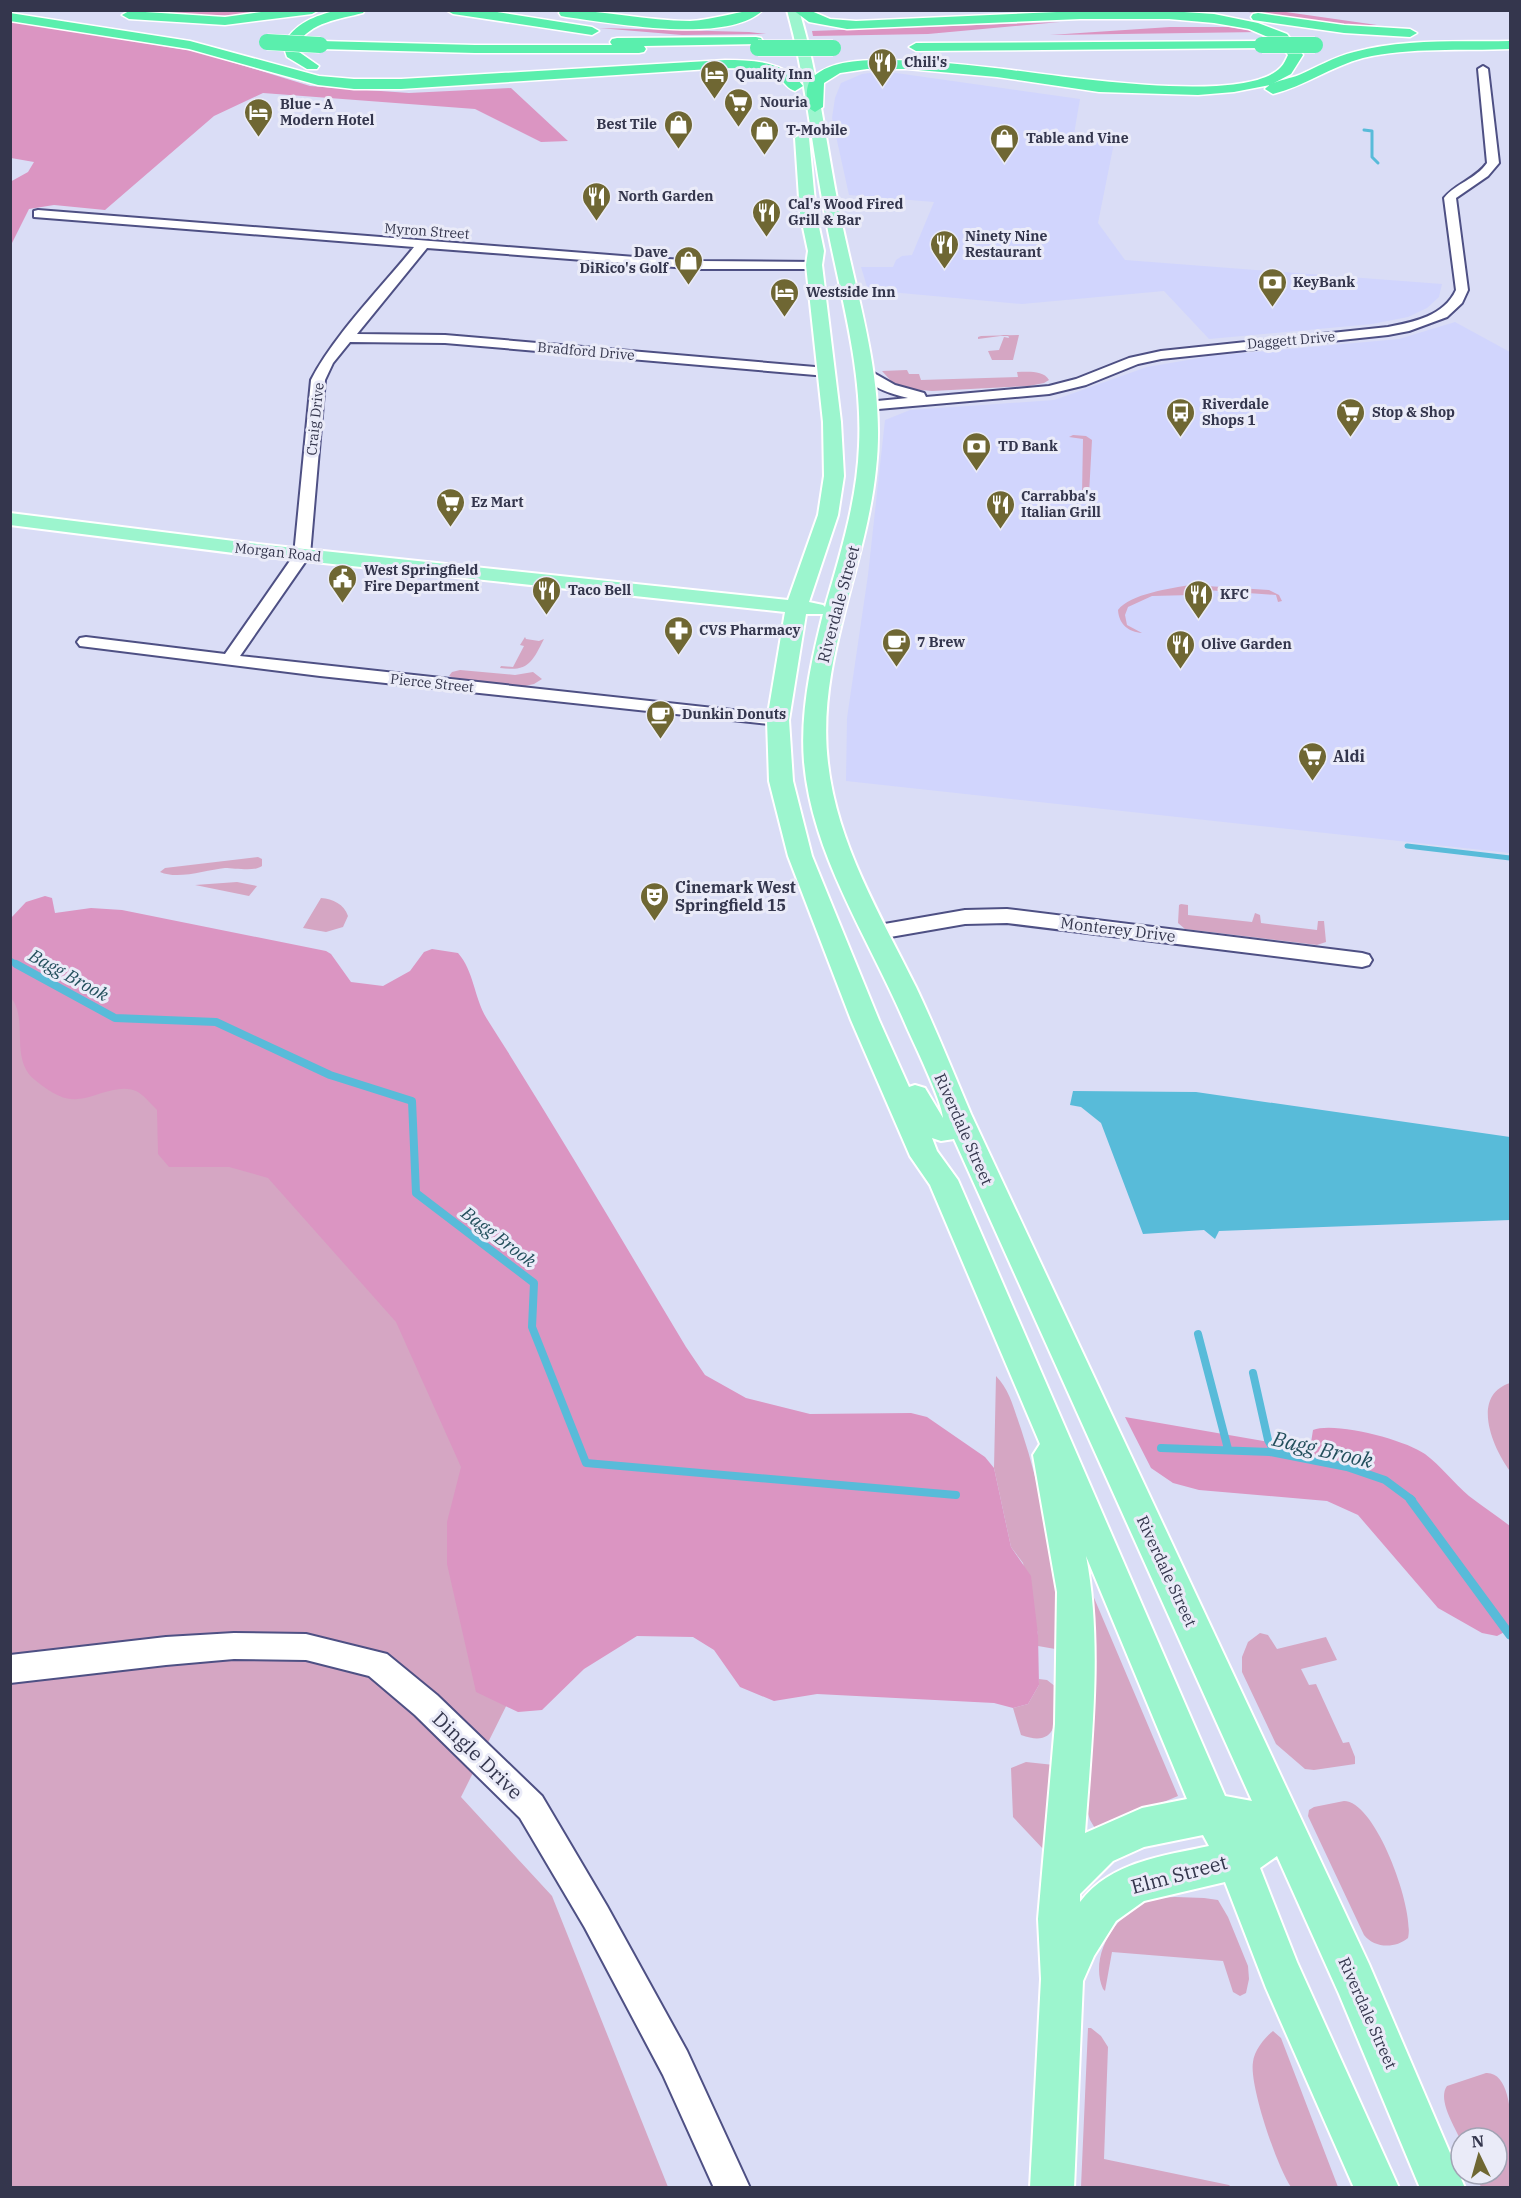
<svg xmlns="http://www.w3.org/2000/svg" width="1521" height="2198" font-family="'IBM Plex Serif',serif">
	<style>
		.built { fill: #d1d5fd }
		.green { fill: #d5a6c3 }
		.forest { fill: #db95c2 }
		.water { fill: #58bbd9 }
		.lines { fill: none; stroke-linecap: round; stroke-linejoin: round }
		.stream-far3 { stroke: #58bbd9; stroke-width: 3 }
		.stream-far2 { stroke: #58bbd9; stroke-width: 5 }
		.stream-far1 { stroke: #58bbd9; stroke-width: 8 }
		.stream { stroke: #58bbd9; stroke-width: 9 }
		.minor-casing { stroke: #4e5084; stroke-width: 4 }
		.major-casing { stroke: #fff; stroke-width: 4 }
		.highway-casing { stroke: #fff; stroke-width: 3 }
		.minor { fill: #fff; fill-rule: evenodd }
		.major { fill: #9cf5ce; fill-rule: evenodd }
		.highway { fill: #5aefad; fill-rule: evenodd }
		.highway-bridge-casing { stroke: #fff; stroke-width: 17; stroke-linecap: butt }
		.highway-bridge { stroke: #5aefad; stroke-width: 16 }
		.labels { text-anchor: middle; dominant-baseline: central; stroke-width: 6; stroke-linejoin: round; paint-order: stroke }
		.far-poi-label { font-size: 14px; font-weight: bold; fill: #34364d; stroke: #eaebf8; text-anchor: start }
		.far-street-label { font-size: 14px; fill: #34364d; stroke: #eaebf8 }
		.street-label { font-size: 16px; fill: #34364d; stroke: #eaebf8 }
		.poi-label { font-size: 16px; font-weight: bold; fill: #34364d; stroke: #eaebf8; text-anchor: start }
		.water-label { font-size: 18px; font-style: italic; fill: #234f5c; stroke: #eaebf8 }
		.near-street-label { font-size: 20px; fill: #34364d; stroke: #eaebf8 }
		.near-water-label { font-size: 21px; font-style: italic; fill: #234f5c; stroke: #eaebf8 }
	</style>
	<rect width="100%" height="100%" fill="#daddf6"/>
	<!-- built -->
	<path class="built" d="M876 72 896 73 1080 99 1073 140 1114 143 1098 223 1125 260 1442 284 1439 297 1427 308 1408 317 1372 324 1209 339 1164 291 1022 304 868 290 861 267H893L896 260 902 256 912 255 934 202 849 195 832 118 835 98 841 83 862 74Z
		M1455 322 1510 352V853L846 781 847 718 868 575 885 420 910 410 1054 400 1147 367 1211 356 1399 339Z"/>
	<!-- green -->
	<path class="green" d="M1008 335 978 339V337L981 336 1019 335 1013 360H992L988 351 999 350 1004 337 1009 338Z
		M907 370 909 374H919L921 380 1018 377 1017 372C1028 372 1043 370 1049 380L1044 383 1029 386 932 391 899 388 900 386 893 383 882 371Z
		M1073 435 1086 436 1092 440 1089 494 1087 497H1070L1082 495 1083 439 1069 437Z
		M1191 585 1269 590 1279 595 1282 601 1278 602 1276 595 1192 589 1191 595 1152 596 1128 607 1125 615 1127 625 1142 633C1129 632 1119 625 1118 610 1130 594 1171 588 1191 585Z
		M525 637 526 639 539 641 544 639C532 662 529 672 500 668L501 666 513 667 524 646 520 645Z
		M460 670 515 675 533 672 542 679 534 684 525 686 456 679 449 676 452 672Z
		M258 857 262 859V866C254 872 235 868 225 868 206 870 178 880 160 872L165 868Z
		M237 882 257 886 249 896 195 885Z
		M321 898C333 899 344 904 348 916L343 927 326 932 303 928Z
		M1181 904 1188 905V915L1252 922 1255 913 1260 915 1261 923 1317 930 1318 921H1324L1326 942 1317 945 1185 929 1178 923 1179 905Z
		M10 968 436 1295 520 1678 461 1797 552 1896 668 2187H11Z
		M996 1376C1010 1390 1014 1410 1021 1429 1045 1501 1056 1574 1061 1650L1038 1646V1635L1023 1563 1011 1547 994 1468Z
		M1510 1383V1471C1493 1448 1470 1396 1510 1383Z
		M1089 1586 1178 1796 1096 1830 1090 1820 1085 1804Z
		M1260 1633 1268 1635 1277 1649 1326 1637 1337 1660 1301 1669 1309 1685 1316 1684 1343 1743 1349 1742 1355 1757V1764L1314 1770 1305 1769 1276 1744 1242 1672V1657L1248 1642Z
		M1039 1679 1047 1680 1056 1687C1056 1712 1062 1750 1021 1735L1013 1708 1028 1704 1039 1685Z
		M1026 1762 1054 1765 1044 1850 1013 1817 1011 1768Z
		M1344 1801C1376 1801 1415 1910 1408 1938 1395 1949 1374 1948 1364 1935L1308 1816 1309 1810 1314 1807Z
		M1204 1898 1218 1900 1228 1917 1248 1966 1249 1979 1246 1993 1240 1996 1233 1992 1223 1961 1112 1952 1105 1991 1103 1989C1088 1955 1118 1909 1152 1900 1168 1895 1187 1898 1204 1898Z
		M1088 2028H1091L1101 2036 1108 2047 1104 2159 1229 2185 1231 2187H1081Z
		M1273 2031 1281 2038 1338 2187H1291C1277 2167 1249 2085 1253 2062 1254 2051 1265 2037 1273 2031Z
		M1486 2073C1520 2071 1511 2165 1510 2187H1481L1475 2174H1497V2138H1461V2141C1455 2127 1437 2100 1447 2086Z"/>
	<!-- forest -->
	<path class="forest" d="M121 11H282C228 18 175 17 121 11Z
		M1242 11H1279L1377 25H1331Z
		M11 21 199 52 310 86 409 93 511 88 568 141 541 142 475 109 263 93 214 116 105 210 54 205 29 209 11 245 10 182 28 172 34 162 11 158Z
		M1060 22 928 34 813 36 812 31Z
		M1170 27H1230L1260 32 1050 35Z
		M599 28 749 32 766 34 682 35Z
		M45 896 52 898 55 913 91 908 122 910 326 951 331 954 351 982 383 986 410 971 424 952 432 949 458 953C474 971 474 998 487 1019 556 1127 620 1237 686 1347L705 1375 746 1398 810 1414 911 1413 927 1417 985 1457 994 1468 1011 1547 1031 1576 1038 1635 1039 1685 1028 1704 1013 1708 994 1703 817 1694 774 1701 740 1687 714 1650 693 1637 637 1636 584 1669 542 1710 518 1712 476 1692 447 1564V1522L461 1467 396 1322 268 1178 229 1167H169L158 1154 157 1110C151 1104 143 1094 136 1091 118 1083 95 1098 77 1099 62 1101 46 1089 35 1080 9 1060 29 1018 11 998V918L26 902Z
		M1125 1417 1310 1449 1313 1430C1334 1421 1406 1440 1425 1454 1441 1466 1454 1483 1469 1496 1482 1506 1497 1516 1510 1526V1629L1497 1636 1482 1633 1438 1608 1358 1515 1327 1501 1199 1490 1173 1483 1151 1468Z"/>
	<!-- water -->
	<path class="water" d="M1073 1091 1196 1092 1510 1137V1220L1219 1231 1215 1239 1204 1230 1143 1234 1101 1123 1081 1107 1070 1105Z"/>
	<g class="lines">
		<!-- stream-far3 -->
		<path class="stream-far3" d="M1364 130 1372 131V157L1378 163"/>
		<!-- stream-far2 -->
		<path class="stream-far2" d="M1407 846 1510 858
			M10 960 19 965"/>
		<!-- stream-far1 -->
		<path class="stream-far1" d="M16 964 115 1018 216 1022 330 1075 412 1101 416 1193 534 1283 532 1327 586 1463 956 1495
			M1198 1334 1228 1449
			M1253 1373 1268 1440 1272 1447 1281 1453
			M1161 1448 1270 1452 1347 1467 1385 1480 1412 1500"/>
		<!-- stream -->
		<path class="stream" d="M1410 1499 1510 1635"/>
		<defs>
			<path id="minor" d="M1483 66 1488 69 1499 163 1488 176 1456 198 1468 290 1462 303 1447 317 1409 331 1388 335 1161 359 1138 364 1086 385 1049 394 867 410 860 406 867 402 908 398C890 394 870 387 858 372L865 368 895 385 924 393 926 397 1049 386 1076 379 1129 358 1161 351 1388 327C1414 322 1444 316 1456 290L1444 198C1456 183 1476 179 1487 163L1478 69Z
				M38 210 635 257 701 261 818 262 820 265 818 268 814 269H701L427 248 357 334 445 335 827 368 834 372 827 376 445 343 350 342 333 363 325 380 310 555 240 656 778 715 784 716 787 720 784 724 778 725 320 676 80 646 77 642 80 638 86 637 225 654 294 555 311 380C334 335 381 288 414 247L34 217V211Z
				M1007 909 1362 953 1369 955 1372 960 1369 965 1362 967 1007 923 965 924 873 940 866 938 863 933 866 928 873 926 965 910Z
				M234 1633 306 1634 387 1654 437 1695 542 1796 607 1906 687 2051 750 2188H714L663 2075 585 1928 520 1818 415 1715 369 1676 306 1660 234 1659 166 1665 10 1683V1655L166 1637Z"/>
			<path id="major" d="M787 10H799C819 77 826 146 840 214 857 299 886 381 876 469 866 568 816 662 828 763 837 844 881 916 916 987 936 1029 953 1072 971 1114L1369 1964 1465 2188H1420L1339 1994 1277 1856 1260 1868 1297 1962 1399 2188H1354L1266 1988 1225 1882 1144 1901 1116 1921 1094 1956 1083 1981 1074 2188H1030L1041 1979 1038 1919 1055 1724 1057 1592 1033 1455 1040 1444 930 1185 910 1156 851 1020 788 856 769 781 767 720 785 612 257 556 10 525V513L257 544 788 600 818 515 824 476 823 422 806 265 808 251 800 213 795 138 802 134 809 138 816 213 824 251 822 265 841 422 844 476 838 515 809 602 823 605 825 607C840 555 857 501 859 446 863 363 837 285 823 204 811 139 805 74 787 10ZM806 614H823C811 662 800 712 804 762 812 855 868 937 904 1021 912 1040 942 1100 943 1118L925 1088 915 1085 909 1087 879 1020 812 856 793 781 789 720ZM932 1138 941 1141 954 1139 1252 1801 1225 1796 958 1180 937 1151ZM1086 1556 1187 1799 1142 1808 1085 1833C1091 1745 1103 1643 1086 1556ZM1203 1835 1209 1846C1163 1856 1110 1862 1080 1902V1894L1113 1861 1144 1847Z"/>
			<path id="highway" d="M275 10H319L312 14 225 25 129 19 122 15 129 11 225 17Z
				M338 10H365L363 13C340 19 310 22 297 45L299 52 319 66 317 69H307L287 57 283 45C295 23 314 16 338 10Z
				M446 10H484L592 27 599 31 592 35 453 14Z
				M561 10C604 10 647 21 690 21 715 20 738 10 763 10 728 45 612 23 566 17L561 16 559 13Z
				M793 10H809L830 19 856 21 1080 11H1169L1214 14 1258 23 1287 34 1303 55 1291 74 1270 85 1234 92 1198 95 1099 92 997 77 907 69H867L840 73 824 83 823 107 815 112 807 107C807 97 805 84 813 77 831 60 863 60 887 60 923 60 959 64 995 68 1049 74 1245 107 1281 67 1284 64 1286 59 1288 55L1277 41 1249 29 1214 23 1169 19H1080L847 29 809 22Z
				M10 13 190 41 319 76 354 79H401L725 60C753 60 785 61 803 86L795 91C788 89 786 84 780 79 765 68 743 69 725 68L401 89H354L318 85 189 49 10 21Z
				M1258 13 1344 25 1410 29 1417 33 1410 37 1344 33 1253 20 1251 17 1253 14Z
				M756 37 761 38 763 41 761 44 644 46 646 49 644 52 639 53H475L320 49 313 45 320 41 475 45H612L610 42 612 39 617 38Z
				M1262 41 1267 42 1269 45 1267 48 916 51 909 47 916 43Z
				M1510 41V49C1461 51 1411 47 1363 58 1332 66 1305 86 1273 94L1265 89C1272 81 1289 79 1299 75 1317 67 1334 57 1354 52 1404 38 1459 42 1510 41Z"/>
		</defs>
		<!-- minor casing -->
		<use href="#minor" class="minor-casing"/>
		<!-- major casing -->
		<use href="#major" class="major-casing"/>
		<!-- highway casing -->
		<use href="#highway" class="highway-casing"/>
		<!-- minor -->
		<use href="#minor" class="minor"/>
		<!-- major -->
		<use href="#major" class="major"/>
		<!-- highway -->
		<use href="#highway" class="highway"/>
		<defs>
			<path id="highway-bridge" d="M267 42 320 45
				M1262 45H1315
				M758 48H833"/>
		</defs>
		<!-- highway-bridge casing -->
		<use href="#highway-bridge" class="highway-bridge-casing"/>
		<!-- highway-bridge -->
		<use href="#highway-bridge" class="highway-bridge"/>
	</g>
	<!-- icons -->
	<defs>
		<symbol id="restaurant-pin" viewBox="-11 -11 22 30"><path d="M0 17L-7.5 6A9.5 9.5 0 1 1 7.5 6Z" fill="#6f6733" stroke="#eaebf8"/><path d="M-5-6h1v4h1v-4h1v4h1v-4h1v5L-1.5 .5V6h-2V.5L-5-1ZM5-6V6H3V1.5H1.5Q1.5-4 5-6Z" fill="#fff"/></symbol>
		<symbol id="hotel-pin" viewBox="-11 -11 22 30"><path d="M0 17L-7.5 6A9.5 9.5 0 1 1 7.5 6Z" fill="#6f6733" stroke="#eaebf8"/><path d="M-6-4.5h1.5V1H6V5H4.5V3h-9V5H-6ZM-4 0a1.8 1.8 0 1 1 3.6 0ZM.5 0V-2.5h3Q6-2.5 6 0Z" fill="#fff"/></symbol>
		<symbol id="supermarket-pin" viewBox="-11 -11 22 30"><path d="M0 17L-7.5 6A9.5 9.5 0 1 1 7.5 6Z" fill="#6f6733" stroke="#eaebf8"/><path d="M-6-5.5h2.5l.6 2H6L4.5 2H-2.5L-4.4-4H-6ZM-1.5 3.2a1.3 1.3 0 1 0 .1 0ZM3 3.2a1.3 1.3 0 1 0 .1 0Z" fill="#fff"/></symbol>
		<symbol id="shop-pin" viewBox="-11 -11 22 30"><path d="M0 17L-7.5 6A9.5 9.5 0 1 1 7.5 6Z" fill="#6f6733" stroke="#eaebf8"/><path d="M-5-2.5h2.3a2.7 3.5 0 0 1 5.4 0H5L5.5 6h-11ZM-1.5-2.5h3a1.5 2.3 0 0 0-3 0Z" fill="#fff"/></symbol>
		<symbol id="bank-pin" viewBox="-11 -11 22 30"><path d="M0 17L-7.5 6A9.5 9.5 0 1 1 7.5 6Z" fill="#6f6733" stroke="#eaebf8"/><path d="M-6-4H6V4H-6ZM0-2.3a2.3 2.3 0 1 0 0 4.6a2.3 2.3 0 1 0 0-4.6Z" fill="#fff"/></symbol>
		<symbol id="bus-pin" viewBox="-11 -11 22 30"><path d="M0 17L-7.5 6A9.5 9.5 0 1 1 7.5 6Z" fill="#6f6733" stroke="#eaebf8"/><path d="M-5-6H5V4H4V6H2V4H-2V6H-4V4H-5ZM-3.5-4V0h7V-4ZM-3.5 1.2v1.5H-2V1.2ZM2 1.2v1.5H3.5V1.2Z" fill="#fff"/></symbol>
		<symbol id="civic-pin" viewBox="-11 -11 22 30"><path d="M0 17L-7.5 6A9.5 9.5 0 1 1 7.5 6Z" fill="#6f6733" stroke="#eaebf8"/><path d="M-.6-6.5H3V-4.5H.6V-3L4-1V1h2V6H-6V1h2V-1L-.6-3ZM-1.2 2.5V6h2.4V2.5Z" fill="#fff"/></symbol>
		<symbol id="pharmacy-pin" viewBox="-11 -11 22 30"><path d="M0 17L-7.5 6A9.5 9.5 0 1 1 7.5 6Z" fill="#6f6733" stroke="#eaebf8"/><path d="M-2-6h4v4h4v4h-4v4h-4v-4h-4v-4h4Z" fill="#fff"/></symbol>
		<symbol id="cafe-pin" viewBox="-11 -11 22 30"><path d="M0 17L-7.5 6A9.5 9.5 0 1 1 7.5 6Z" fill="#6f6733" stroke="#eaebf8"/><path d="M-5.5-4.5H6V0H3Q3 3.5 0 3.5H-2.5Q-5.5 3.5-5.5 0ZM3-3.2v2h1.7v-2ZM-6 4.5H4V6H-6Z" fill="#fff"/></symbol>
		<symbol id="theatre-pin" viewBox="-11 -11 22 30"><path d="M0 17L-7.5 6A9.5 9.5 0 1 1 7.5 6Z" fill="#6f6733" stroke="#eaebf8"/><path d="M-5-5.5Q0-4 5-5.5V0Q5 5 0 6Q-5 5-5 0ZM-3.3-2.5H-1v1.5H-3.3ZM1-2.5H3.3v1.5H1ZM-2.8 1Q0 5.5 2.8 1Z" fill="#fff"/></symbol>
	</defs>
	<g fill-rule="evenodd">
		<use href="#restaurant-pin" x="866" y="46" width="33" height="45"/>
		<use href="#hotel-pin" x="698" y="58" width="33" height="45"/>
		<use href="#supermarket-pin" x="722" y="86" width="33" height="45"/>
		<use href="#hotel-pin" x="242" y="96" width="33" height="45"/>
		<use href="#shop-pin" x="662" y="108" width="33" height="45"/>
		<use href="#shop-pin" x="748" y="114" width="33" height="45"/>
		<use href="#shop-pin" x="988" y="122" width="33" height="45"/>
		<use href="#restaurant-pin" x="580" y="180" width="33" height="45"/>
		<use href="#restaurant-pin" x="750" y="196" width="33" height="45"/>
		<use href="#restaurant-pin" x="928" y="228" width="33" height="45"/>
		<use href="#shop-pin" x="672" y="244" width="33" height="45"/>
		<use href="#bank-pin" x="1256" y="266" width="33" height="45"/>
		<use href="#hotel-pin" x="768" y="276" width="33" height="45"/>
		<use href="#bus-pin" x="1164" y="396" width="33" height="45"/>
		<use href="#supermarket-pin" x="1334" y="396" width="33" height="45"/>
		<use href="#bank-pin" x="960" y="430" width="33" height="45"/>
		<use href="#supermarket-pin" x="434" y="486" width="33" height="45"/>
		<use href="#restaurant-pin" x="984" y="488" width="33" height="45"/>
		<use href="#civic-pin" x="326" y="562" width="33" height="45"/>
		<use href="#restaurant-pin" x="530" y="574" width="33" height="45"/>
		<use href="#restaurant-pin" x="1182" y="578" width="33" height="45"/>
		<use href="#pharmacy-pin" x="662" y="614" width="33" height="45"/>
		<use href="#cafe-pin" x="880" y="626" width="33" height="45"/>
		<use href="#restaurant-pin" x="1164" y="628" width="33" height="45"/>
		<use href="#cafe-pin" x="644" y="698" width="33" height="45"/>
		<use href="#supermarket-pin" x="1296" y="740" width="33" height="45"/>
		<use href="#theatre-pin" x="638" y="880" width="33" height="45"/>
	</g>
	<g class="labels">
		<!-- far-poi labels -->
		<g class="far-poi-label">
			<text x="904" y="62">Chili's</text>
			<text x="735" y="74">Quality Inn</text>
			<text x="760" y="102">Nouria</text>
			<text x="280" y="104">Blue - A<tspan x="280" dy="16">Modern Hotel</tspan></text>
			<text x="657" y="124" text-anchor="end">Best Tile</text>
			<text x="786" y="130">T-Mobile</text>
			<text x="1026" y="138">Table and Vine</text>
			<text x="618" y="196">North Garden</text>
			<text x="788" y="204">Cal's Wood Fired<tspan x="788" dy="16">Grill &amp; Bar</tspan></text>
			<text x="965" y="236">Ninety Nine<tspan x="965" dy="16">Restaurant</tspan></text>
			<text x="668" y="252" text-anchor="end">Dave<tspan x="668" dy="16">DiRico's Golf</tspan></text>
			<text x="1293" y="282">KeyBank</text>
			<text x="806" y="292">Westside Inn</text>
			<text x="1202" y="404">Riverdale<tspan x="1202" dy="16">Shops 1</tspan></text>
			<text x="1372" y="412">Stop &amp; Shop</text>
			<text x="998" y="446">TD Bank</text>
			<text x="1021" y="496">Carrabba's<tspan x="1021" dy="16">Italian Grill</tspan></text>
			<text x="471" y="502">Ez Mart</text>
			<text x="364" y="570">West Springfield<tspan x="364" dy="16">Fire Department</tspan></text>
			<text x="568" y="590">Taco Bell</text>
			<text x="1220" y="594">KFC</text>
			<text x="699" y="630">CVS Pharmacy</text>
			<text x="917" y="642">7 Brew</text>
			<text x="1201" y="644">Olive Garden</text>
			<text x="682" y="714">Dunkin Donuts</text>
		</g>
		<!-- far-street labels -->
		<g class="far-street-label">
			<text transform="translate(427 231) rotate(4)">Myron Street</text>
			<text transform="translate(1291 340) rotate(-5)">Daggett Drive</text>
			<text transform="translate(586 351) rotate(5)">Bradford Drive</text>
			<text transform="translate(315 419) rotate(-84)">Craig Drive</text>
			<text transform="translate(278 552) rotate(6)">Morgan Road</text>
			<text transform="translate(432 683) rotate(6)">Pierce Street</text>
		</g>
		<!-- street labels -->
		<g class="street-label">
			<text transform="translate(838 604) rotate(-75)">Riverdale Street</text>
			<text transform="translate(1118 929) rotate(7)">Monterey Drive</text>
			<text transform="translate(964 1129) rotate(66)">Riverdale Street</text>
			<text transform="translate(1167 1571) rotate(65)">Riverdale Street</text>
			<text transform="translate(1368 2013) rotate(66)">Riverdale Street</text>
		</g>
		<!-- poi labels -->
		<g class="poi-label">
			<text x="1333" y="756">Aldi</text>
			<text x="675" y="887">Cinemark West<tspan x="675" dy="18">Springfield 15</tspan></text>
		</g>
		<!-- water labels -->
		<g class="water-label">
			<text transform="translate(69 975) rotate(29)">Bagg Brook</text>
			<text transform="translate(499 1237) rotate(37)">Bagg Brook</text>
		</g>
		<!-- near-street labels -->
		<g class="near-street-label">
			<text transform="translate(478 1755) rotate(44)">Dingle Drive</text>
			<text transform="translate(1179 1874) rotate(-15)">Elm Street</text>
		</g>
		<!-- near-water labels -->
		<g class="near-water-label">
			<text transform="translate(1323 1449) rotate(13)">Bagg Brook</text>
		</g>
	</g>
	<!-- border -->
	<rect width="1521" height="2198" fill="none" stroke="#34364d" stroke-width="24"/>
	<!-- north arrow -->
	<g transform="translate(1479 2156) rotate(355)"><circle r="28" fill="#eaebf8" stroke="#a1a3b4" stroke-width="1.5"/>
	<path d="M0-4.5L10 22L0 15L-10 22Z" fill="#6f6733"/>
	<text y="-9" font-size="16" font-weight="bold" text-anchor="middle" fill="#34364d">N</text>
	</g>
</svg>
